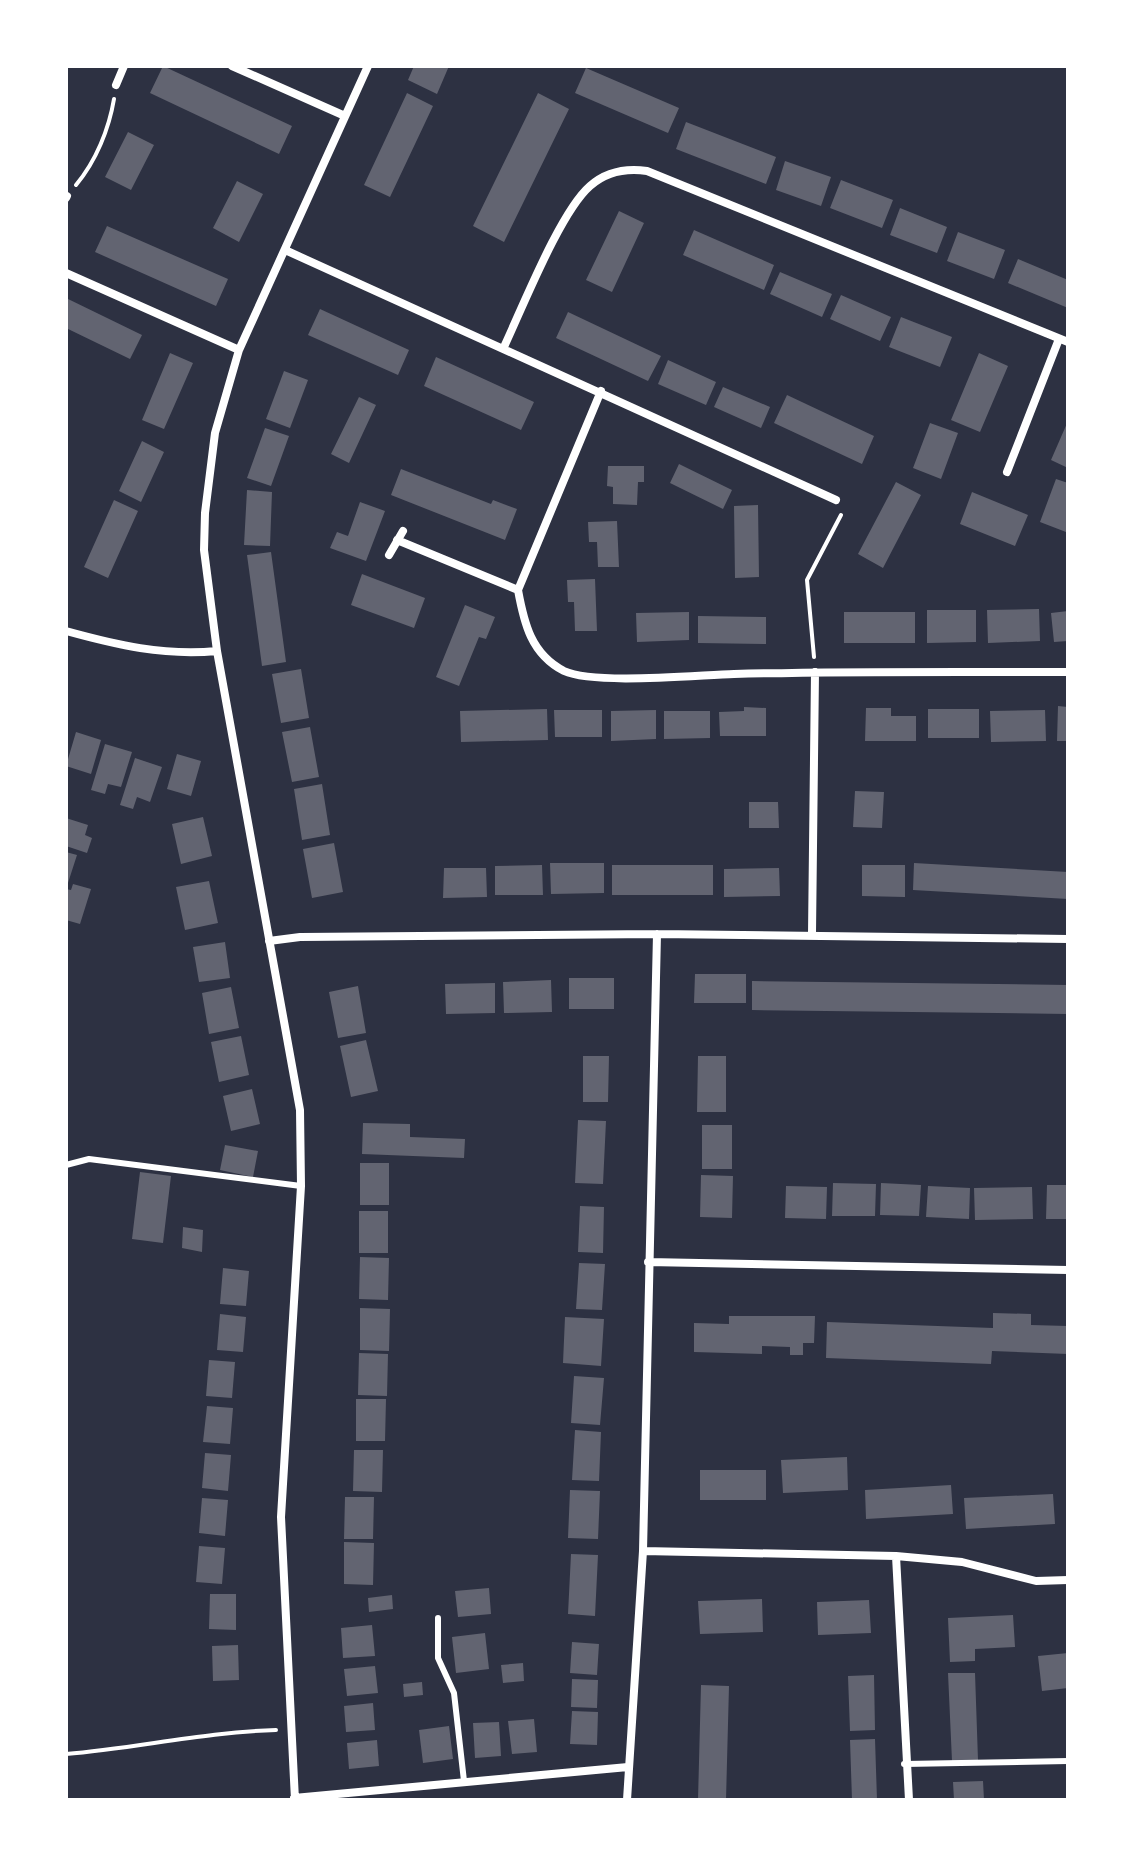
<svg xmlns="http://www.w3.org/2000/svg" width="1134" height="1866" font-family="'Source Sans 3',sans-serif">
	<style>
		.building { fill: #626471 }
		.lines { fill: none; stroke-linecap: round; stroke-linejoin: round }
		.path { stroke: #fff; stroke-width: 4 }
		.service { stroke: #fff; stroke-width: 6 }
		.minor { stroke: #fff; stroke-width: 8 }
	</style>
	<rect width="100%" height="100%" fill="#2d3142"/>
	<!-- building -->
	<path class="building" d="M163 66 292 126 279 154 150 93Z
		M414 66H449L437 94 408 80Z
		M586 68 679 108 668 133 575 93Z
		M407 93 433 106 390 197 364 185Z
		M538 93 569 109 504 242 473 226Z
		M686 122 776 157 766 184 676 149Z
		M128 132 154 145 131 190 105 177Z
		M785 161 831 177 821 206 776 190Z
		M841 180 893 200 882 228 830 208Z
		M237 181 263 194 239 242 213 228Z
		M900 208 947 227 937 253 890 235Z
		M619 211 644 223 612 292 586 280Z
		M107 226 228 279 216 306 95 252Z
		M694 230 774 265 764 290 683 255Z
		M958 232 1005 250 994 279 947 261Z
		M1018 259 1068 280V308L1008 283Z
		M780 272 832 294 822 317 770 294Z
		M841 295 891 317 880 341 830 319Z
		M66 298 142 335 130 359 66 328Z
		M320 309 409 350 398 375 308 335Z
		M568 312 661 356 648 381 556 338Z
		M901 317 952 337 940 367 889 347Z
		M170 353 193 363 164 429 142 420Z
		M979 353 1008 366 980 432 951 420Z
		M436 357 534 402 521 430 424 386Z
		M668 360 716 382 706 405 658 384Z
		M284 371 308 380 290 428 266 419Z
		M723 387 770 407 761 428 714 407Z
		M787 395 874 436 862 464 774 423Z
		M359 397 376 405 349 463 331 454Z
		M1068 421V468L1051 460Z
		M930 423 958 433 941 479 913 468Z
		M265 428 289 436 271 486 247 478Z
		M142 441 164 452 141 502 119 491Z
		M679 464 732 490 723 509 670 483Z
		M608 466H644V482H638L637 505 613 504V487L607 486Z
		M401 469 491 504 493 500 517 509 505 540 391 495Z
		M1056 479 1068 483 1066 532 1040 522Z
		M896 482 921 495 883 568 858 554Z
		M247 490 272 492 270 546 244 545Z
		M972 492 1028 515 1015 546 960 524Z
		M114 500 138 511 108 578 84 567Z
		M360 502 385 511 366 561 330 548 337 532 348 536Z
		M758 505 759 577 735 578 734 506Z
		M617 521 619 567H598L597 542H589L588 522Z
		M271 552 286 662 262 666 247 555Z
		M362 574 425 598 414 628 351 605Z
		M595 579 597 631H575L574 602H568L567 580Z
		M465 605 495 617 486 639 479 637 459 686 436 677Z
		M1039 609 1040 641 988 643 987 610Z
		M927 610H976V642L927 643Z
		M1068 611V641L1054 642 1051 613Z
		M689 612V640L637 642 636 613Z
		M844 612H915V643H844Z
		M698 616 766 617V644L698 643Z
		M301 669 309 718 281 723 272 674Z
		M1058 706 1068 707V741H1057Z
		M744 707 766 708V736H720L719 712 744 711Z
		M866 708H891V716H916V741H865Z
		M547 709 548 740 461 742 460 711Z
		M928 709H979V738H928Z
		M554 710H602V737H555Z
		M656 710V739L611 741V711Z
		M1045 710 1046 741 991 742 990 711Z
		M664 711H710V738L664 739Z
		M310 727 319 777 292 782 282 732Z
		M76 732 101 740 91 774 66 766Z
		M105 744 132 752 121 787 108 784 105 794 91 790Z
		M177 754 201 761 191 796 167 789Z
		M135 758 162 767 150 802 137 797 133 809 120 805Z
		M322 784 330 835 302 840 294 789Z
		M855 791 884 792 882 828 853 827Z
		M749 802H778L779 828H749Z
		M203 817 212 856 181 864 172 824Z
		M66 818 88 825 85 835 92 838 87 853 66 846Z
		M334 843 343 892 312 898 303 849Z
		M66 852 77 855 67 886H66Z
		M550 863H604V893L551 894Z
		M914 863 1068 872V899L913 890Z
		M542 865 543 895H495V866Z
		M612 865H713V895H612Z
		M862 865H905V897L862 896Z
		M444 868H486L487 897 443 898Z
		M779 868 780 896 724 897V869Z
		M209 881 218 923 185 930 176 887Z
		M73 884 91 889 80 924 66 920V889L71 890Z
		M225 942 230 978 199 982 193 947Z
		M695 974H746V1003H694Z
		M569 978H614V1009H569Z
		M551 980 552 1012 504 1013 503 982Z
		M752 981 1068 985V1014L752 1010Z
		M495 983V1013L446 1014 445 984Z
		M358 986 366 1033 338 1038 329 992Z
		M231 987 239 1028 209 1034 202 993Z
		M241 1036 249 1075 219 1082 211 1042Z
		M366 1040 378 1091 351 1097 340 1046Z
		M583 1056H609L608 1102H583Z
		M698 1056H726V1112H697Z
		M252 1089 260 1124 231 1131 223 1096Z
		M578 1120 606 1121 603 1184 575 1183Z
		M363 1123 410 1124V1137L465 1139 464 1158 362 1154Z
		M702 1125H732V1169H702Z
		M225 1145 258 1151 253 1177 220 1170Z
		M360 1163H389V1205H360Z
		M140 1172 171 1176 163 1243 132 1239Z
		M701 1175 733 1176 732 1218 700 1217Z
		M833 1183 876 1184 875 1216H832Z
		M881 1183 921 1185 919 1216 880 1215Z
		M1047 1185H1068V1219H1046Z
		M786 1186 827 1187 826 1219 785 1218Z
		M928 1186 970 1188 969 1219 926 1217Z
		M1032 1187 1033 1219 975 1220 974 1188Z
		M580 1206 604 1207 603 1253 578 1252Z
		M359 1211H388V1253H359Z
		M183 1227 203 1230 202 1252 182 1248Z
		M360 1257 389 1258 388 1300 359 1299Z
		M579 1263 605 1264 602 1310 576 1309Z
		M223 1268 249 1271 246 1306 220 1304Z
		M360 1308 390 1309 389 1351 360 1350Z
		M993 1313 1031 1314V1325L1068 1326V1354L992 1351 991 1364 826 1358 827 1322 993 1328Z
		M220 1314 246 1317 243 1352 217 1350Z
		M729 1316H815L814 1343H803V1355H790V1347L762 1346V1354L694 1352V1323L729 1324Z
		M565 1317 604 1319 601 1366 563 1363Z
		M359 1353 388 1354 387 1396 358 1395Z
		M209 1360 235 1362 232 1398 206 1396Z
		M574 1376 604 1378 600 1425 571 1423Z
		M356 1399H386L385 1441H356Z
		M207 1406 233 1408 230 1444 203 1442Z
		M575 1430 601 1432 599 1481 572 1480Z
		M354 1450H383L382 1492 353 1491Z
		M205 1453 231 1455 228 1491 202 1488Z
		M847 1457 848 1490 783 1493 781 1460Z
		M700 1470H766V1500H700Z
		M951 1485 953 1514 866 1519 865 1490Z
		M570 1490 600 1491 598 1539 568 1538Z
		M1053 1494 1055 1524 966 1529 964 1498Z
		M345 1497H374L373 1539H344Z
		M202 1498 228 1500 225 1536 199 1533Z
		M344 1542 374 1543 373 1585 344 1584Z
		M199 1546 225 1548 222 1584 196 1582Z
		M571 1554 598 1555 595 1616 568 1614Z
		M489 1588 491 1614 458 1617 455 1591Z
		M210 1594H236V1630L209 1629Z
		M392 1595 393 1609 369 1612 368 1598Z
		M762 1599 763 1632 700 1634 698 1601Z
		M869 1600 871 1633 818 1635 817 1602Z
		M1013 1615 1015 1647 975 1649V1661L950 1662 948 1618Z
		M372 1625 375 1656 343 1658 341 1628Z
		M485 1633 489 1669 456 1673 452 1637Z
		M572 1642 599 1644 597 1675 570 1673Z
		M238 1645 239 1680 213 1681 212 1646Z
		M1068 1653V1688L1042 1691 1038 1656Z
		M523 1663 524 1681 503 1683 501 1665Z
		M375 1666 378 1693 347 1696 344 1669Z
		M948 1673H975L978 1760 952 1761Z
		M874 1675 875 1730 850 1731 848 1676Z
		M572 1679 598 1680 597 1708 571 1707Z
		M422 1682 423 1695 404 1697 403 1684Z
		M701 1685 729 1686 726 1800H698Z
		M373 1703 375 1730 346 1732 344 1706Z
		M572 1711 598 1712 597 1745 570 1744Z
		M534 1719 537 1752 512 1754 508 1721Z
		M499 1722 501 1756 475 1758 473 1723Z
		M449 1726 453 1759 423 1763 419 1730Z
		M875 1739 877 1800H852L850 1740Z
		M377 1740 379 1766 349 1769 347 1743Z
		M983 1781 984 1800H954L953 1782Z"/>
	<g class="lines">
		<!-- path -->
		<path class="path" d="M76 185C96 161 109 129 114 99
			M814 657 807 580 841 515
			M66 1754C137 1748 205 1732 276 1730"/>
		<!-- service -->
		<path class="service" d="M66 1165 89 1159 301 1186
			M438 1618V1658L454 1693 464 1781
			M904 1764 1068 1761"/>
		<!-- minor -->
		<path class="minor" d="M232 66 345 116
			M116 85 124 66
			M66 198 67 196
			M285 250 836 500
			M66 273 239 350
			M503 349C522 309 560 212 590 186 607 171 626 168 647 171L1068 342
			M601 391 518 590C524 623 531 654 564 671 594 685 697 675 734 674 845 671 957 672 1068 672
			M1007 472 1059 339
			M397 540 518 590
			M389 555 403 531
			M66 631C117 645 163 656 217 651
			M812 934 815 672
			M269 941 300 937 657 934 1068 939
			M648 1262 1068 1270
			M643 1551 896 1556 962 1562 1036 1581 1068 1580
			M896 1556 909 1800
			M294 1798 628 1767
			M295 1800 281 1517 301 1186 300 1110 217 651 204 550 205 513 215 433 239 350 368 66
			M627 1800 643 1551 657 934"/>
	</g>
	<!-- border -->
	<rect width="1134" height="1866" fill="none" stroke="#ffffff" stroke-width="136"/>
</svg>
